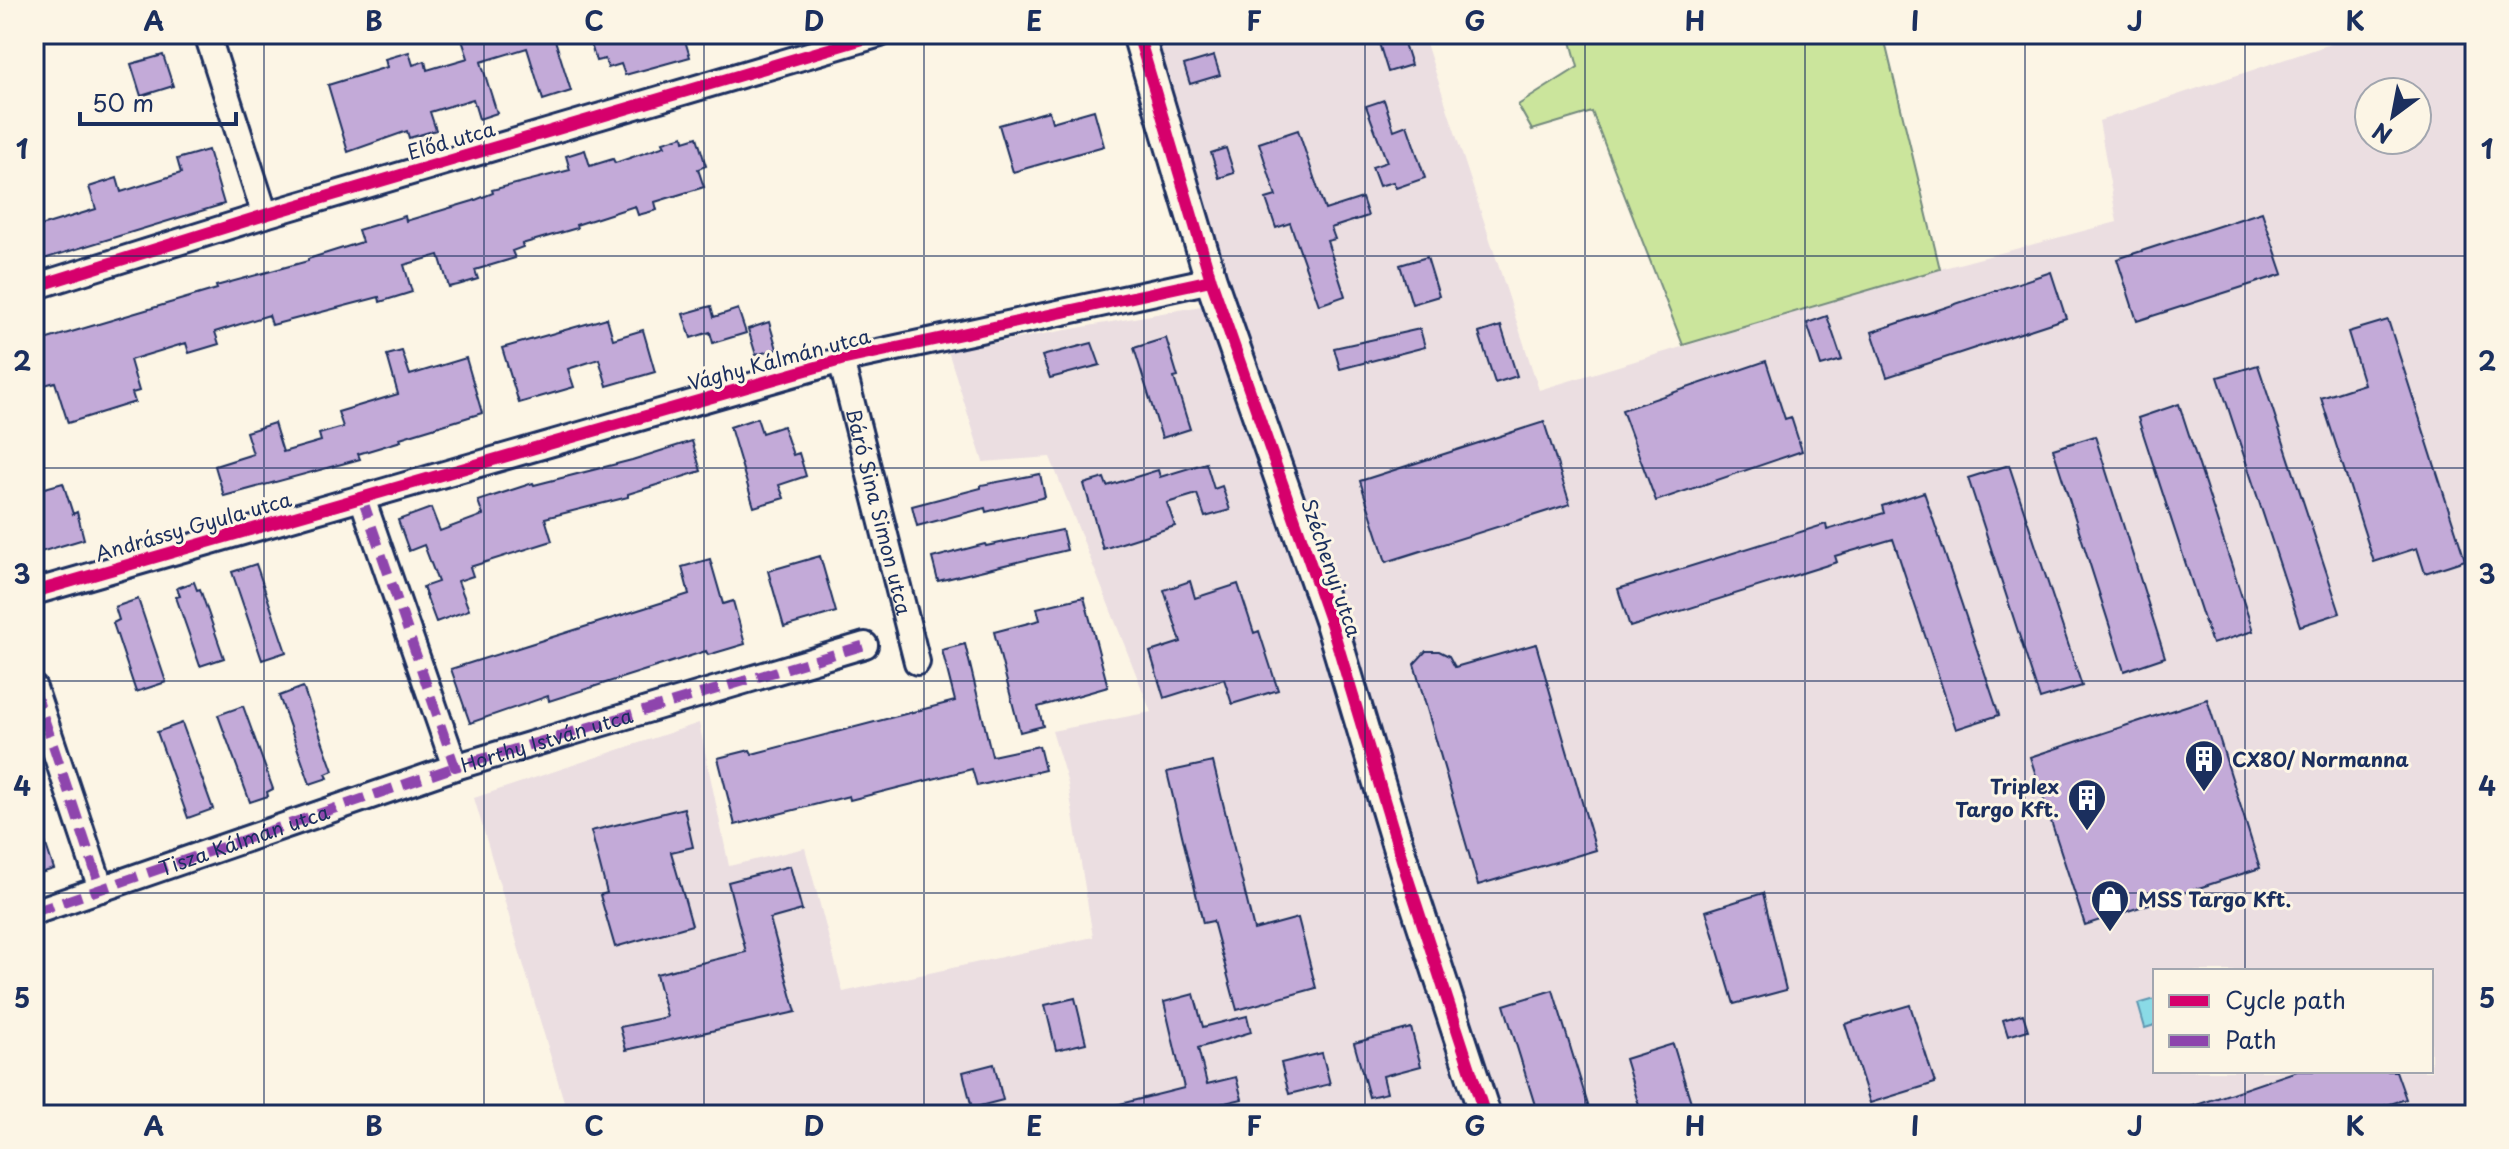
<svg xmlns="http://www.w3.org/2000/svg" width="2509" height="1149" font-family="'Playpen Sans',sans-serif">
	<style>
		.built { fill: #ebdee1; fill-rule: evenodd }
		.green { fill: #cbe59c; stroke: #738a7d; stroke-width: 2 }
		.water { fill: #8adae6; stroke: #5e96b0; stroke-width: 2 }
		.building { fill: #c3aad8; stroke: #1b2f5e; stroke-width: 2 }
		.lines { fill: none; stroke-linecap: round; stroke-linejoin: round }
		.minor-casing { stroke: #1b2f5e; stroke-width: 30 }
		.tertiary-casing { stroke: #1b2f5e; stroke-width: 36 }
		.minor { stroke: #fcf5e5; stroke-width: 24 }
		.tertiary { stroke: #fcf5e5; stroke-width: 30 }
		.quiet { stroke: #8e44ad; stroke-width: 10; stroke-dasharray: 20 10; stroke-linecap: butt }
		.cycleway-casing { stroke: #fcf5e5; stroke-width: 17 }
		.cycleway { stroke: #d6006c; stroke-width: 12 }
		.grid { fill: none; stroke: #1b2f5e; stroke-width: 2; stroke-opacity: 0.55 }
		.labels { text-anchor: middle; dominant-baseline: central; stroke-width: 6; stroke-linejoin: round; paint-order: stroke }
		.street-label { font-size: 20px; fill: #1b2f5e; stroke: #fcf5e5 }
		.poi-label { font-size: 20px; font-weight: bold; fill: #1b2f5e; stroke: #fcf5e5; text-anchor: start }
		.neatline { fill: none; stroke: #1b2f5e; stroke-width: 3 }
		.grid-label { font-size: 26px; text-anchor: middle; font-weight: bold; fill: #1b2f5e }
	</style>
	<rect width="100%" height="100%" fill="#fcf5e5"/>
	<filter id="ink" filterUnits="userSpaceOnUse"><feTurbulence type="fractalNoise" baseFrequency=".0125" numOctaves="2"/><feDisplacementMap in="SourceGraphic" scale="16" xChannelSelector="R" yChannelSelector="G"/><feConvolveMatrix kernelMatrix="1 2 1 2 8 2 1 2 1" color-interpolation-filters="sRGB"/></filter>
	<g filter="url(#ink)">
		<!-- built -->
		<path class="built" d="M1127 34H1423L1539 390 1940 269 2117 222 2099 121 2361 34H2475V1115H568L474 798 699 723 729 866 805 848 843 992 1093 937 1068 784 1052 731 1151 712 1050 457 983 462 948 351 1207 305ZM2369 92H2417V140H2369ZM2155 971H2431V1071H2155Z"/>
		<!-- green -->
		<path class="green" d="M1569 34H1883L1940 269 1683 345 1592 112 1532 130 1518 105 1578 67Z"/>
		<!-- water -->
		<path class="water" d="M2155 999V1025L2145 1028 2138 1004Z"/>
		<!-- building -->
		<path class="building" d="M460 34H558L559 39 555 40 571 91 543 100 527 48 481 62 497 113 479 119 473 99 430 112 436 130 409 138 407 131 348 152 328 85 387 67 385 59 409 52 413 65 425 61 427 70 468 58Z
			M588 34H683L690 57 625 75 621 64 608 68 605 59 596 61Z
			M1381 34H1401L1411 65 1388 72 1378 40 1382 39Z
			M163 55 173 86 141 96 131 64Z
			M1214 56 1220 75 1190 84 1184 65Z
			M1384 100 1394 130 1407 125 1425 178 1396 188 1393 182 1379 186 1372 167 1387 162 1366 106Z
			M1094 110 1104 146 1013 172 999 125 1049 111 1052 122Z
			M1298 130 1325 210 1362 198 1368 216 1331 228 1335 239 1327 241 1345 296 1319 305 1290 223 1276 228 1266 199 1276 196 1259 143Z
			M683 136 684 141 697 137 706 166 698 169 704 187 655 202 657 210 638 215 635 206 576 225 577 228 522 244 523 247 512 251 515 258 475 270 478 279 458 285 449 287 439 255 404 265 412 292 380 302 379 297 272 325 269 315 215 332 219 344 189 353 186 343 130 360 139 391 132 393 135 402 68 423 55 382 34 388V343L217 289 216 286 308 261V259L362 242 358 230 405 216 406 221 473 201 493 193 492 190 570 170 566 156 585 150 590 166 613 159 615 163 665 146 663 142Z
			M1226 148 1234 173 1219 178 1211 153Z
			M208 150 224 204 34 262V228L96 209 89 187 117 178 121 192 181 173 177 159Z
			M2262 212 2283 274 2137 321 2117 259Z
			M1427 257 1439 296 1412 304 1400 265Z
			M2051 272 2066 318 1887 377 1872 332Z
			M711 306 714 317 738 309 746 333 713 343 710 332 691 338 683 314Z
			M1827 316 1842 360 1821 366 1807 323Z
			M607 318 613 339 643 330 655 372 607 386 599 359 568 369 574 387 519 403 502 348Z
			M2388 320 2465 560 2425 573 2417 548 2374 562 2321 398 2364 384 2348 332Z
			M769 322 777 349 756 355 748 329Z
			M1501 326 1517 376 1495 383 1479 333Z
			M1420 329 1425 347 1340 369 1334 348Z
			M1166 338 1178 377 1174 378 1190 429 1162 438 1134 348Z
			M1092 343 1100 365 1050 378 1042 356Z
			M402 351 410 375 466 358 482 413 400 438 401 441 358 454 360 459 224 496 215 466 253 454 246 432 274 423 283 452 321 441 319 434 343 427 338 412 398 394 387 355Z
			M1766 361 1785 419 1791 417 1802 451 1656 501 1622 410Z
			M2258 365 2340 613 2300 626 2218 377Z
			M2179 404 2253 631 2212 644 2138 418Z
			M757 418 762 433 783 426 793 455 799 453 806 476 779 485 784 498 754 507 730 427Z
			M1544 422 1570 504 1386 562 1360 481Z
			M2095 436 2165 657 2124 671 2053 449Z
			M692 441 701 471 628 494V497L545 518 552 541 470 567 473 576 458 581 469 610 436 622 423 587 438 582 424 545 409 551 398 520 431 508 440 531 483 515 478 501 533 483 534 485 632 460Z
			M1206 463 1214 489 1222 486 1230 510 1205 517 1197 494 1167 503 1175 526 1103 549 1084 484 1104 478 1107 486 1158 470 1160 477Z
			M2009 465 2082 686 2040 699 1968 478Z
			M1040 474 1045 497 986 512 985 508 917 526 912 506 981 488V485Z
			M63 483 73 514 77 512 84 539 34 554V491Z
			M1924 492 1999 715 1956 729 1893 539 1835 556 1837 562 1630 627 1618 589 1826 524 1827 530 1884 513 1882 506Z
			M1062 530 1067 550 938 581 932 558 985 544 986 546Z
			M820 556 836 612 784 627 768 571Z
			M710 559 723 604 733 601 745 644 708 655 706 651 549 701 548 696 470 723 451 669 689 594 682 567Z
			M256 564 286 652 262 660 232 572Z
			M1190 581 1195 598 1238 584 1254 633 1259 631 1278 690 1232 704 1224 679 1164 698 1150 652 1181 642 1164 590Z
			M194 582 197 590 200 589 224 658 200 666 176 597 180 596 177 588Z
			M1084 597 1108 687 1038 707 1043 726 1020 732 994 632 1040 620 1037 608Z
			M138 599 166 682 136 692 113 623 119 620 115 607Z
			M965 644 992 756 1039 746 1045 770 977 786 972 769 850 800 849 796 735 825 718 758 750 750 752 754 955 701 942 650Z
			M1536 644 1596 850 1478 885 1414 664 1426 651H1439L1449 656 1455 667Z
			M303 687 333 771 326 774 328 778 310 784 279 696Z
			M2207 699 2260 868 2085 925 2030 757Z
			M243 706 273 789 267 792 268 796 250 802 218 715Z
			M182 723 213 809 188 818 157 732Z
			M1213 762 1254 930 1298 918 1316 988 1237 1010 1213 921 1203 923 1167 772Z
			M684 808 693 847 671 852 692 925 615 947 600 895 607 893 591 831Z
			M37 818 54 869 34 875V819Z
			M790 866 802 910 770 919 796 1012 626 1050 620 1027 667 1017 656 974 746 952 728 882Z
			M1763 893 1786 990 1734 1004 1706 911Z
			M1553 990 1591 1115H1538L1504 1005Z
			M1194 994 1203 1027 1247 1016 1251 1032 1198 1048 1207 1084 1236 1077 1242 1099 1212 1106 1215 1115H1101L1100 1109 1184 1088 1164 1002Z
			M1075 998 1086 1043 1056 1050 1045 1005Z
			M1910 1005 1935 1083 1870 1103 1845 1024Z
			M2023 1014 2028 1030 2008 1036 2003 1020Z
			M1411 1028 1421 1066 1383 1076 1387 1093 1369 1097 1354 1043Z
			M1673 1044 1695 1115H1642L1625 1059Z
			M1322 1053 1330 1084 1289 1094 1281 1063Z
			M994 1064 1003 1100 972 1108 963 1072Z
			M2297 1071H2396L2406 1099 2381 1107 2383 1115H2176V1112Z"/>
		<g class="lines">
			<defs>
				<g id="minor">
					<path d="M207 34 265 215"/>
					<path d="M34 287 265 215 880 34"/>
					<path id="s1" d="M841 360 917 662"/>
					<path id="s2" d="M362 498 455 767 865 645"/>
					<path d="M34 592 841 360 1211 280"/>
					<path d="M34 688 101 889"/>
					<path id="s3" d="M34 912 455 767"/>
				</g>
				<path id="tertiary" d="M1138 34 1211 280 1331 623 1406 873 1485 1115"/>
			</defs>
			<!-- minor casing -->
			<use href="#minor" class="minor-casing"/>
			<!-- tertiary casing -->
			<use href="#tertiary" class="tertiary-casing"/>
			<!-- minor -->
			<use href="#minor" class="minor"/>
			<!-- tertiary -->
			<use href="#tertiary" class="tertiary"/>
			<!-- quiet -->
			<path class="quiet" d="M362 498 455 767 865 645
				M34 688 101 889
				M34 912 455 767"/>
			<defs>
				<path id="cycleway" d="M1138 34 1211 280 1331 623 1406 873 1485 1115
					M34 287 265 215 880 34
					M34 592 841 360 1211 280"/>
			</defs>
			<!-- cycleway casing -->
			<use href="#cycleway" class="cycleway-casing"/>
			<!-- cycleway -->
			<use href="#cycleway" class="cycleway"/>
		</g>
	</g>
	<!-- grid -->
	<path class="grid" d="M264 34V1115M484 34V1115M704 34V1115M924 34V1115M1144 34V1115M1365 34V1115M1585 34V1115M1805 34V1115M2025 34V1115M2245 34V971M34 256H2475M34 468H2475M34 681H2475M34 893H2475M2245 1071V1115"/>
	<!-- icons -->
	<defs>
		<symbol id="building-pin" viewBox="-11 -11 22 30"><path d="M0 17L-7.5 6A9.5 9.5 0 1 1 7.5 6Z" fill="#1b2f5e" stroke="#fcf5e5"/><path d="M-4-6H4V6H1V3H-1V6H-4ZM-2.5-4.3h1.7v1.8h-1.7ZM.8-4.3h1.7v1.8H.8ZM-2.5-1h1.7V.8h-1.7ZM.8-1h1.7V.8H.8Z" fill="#fff"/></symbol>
		<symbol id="shop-pin" viewBox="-11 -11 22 30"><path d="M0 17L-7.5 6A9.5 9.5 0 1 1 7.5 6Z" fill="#1b2f5e" stroke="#fcf5e5"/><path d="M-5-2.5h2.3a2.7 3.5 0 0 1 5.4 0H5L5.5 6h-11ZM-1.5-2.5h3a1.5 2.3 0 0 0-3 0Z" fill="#fff"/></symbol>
	</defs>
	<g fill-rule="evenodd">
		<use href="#building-pin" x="2182" y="737" width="44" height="60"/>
		<use href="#building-pin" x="2065" y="776" width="44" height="60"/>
		<use href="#shop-pin" x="2088" y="877" width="44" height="60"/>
	</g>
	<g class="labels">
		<!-- street labels -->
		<g class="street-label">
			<text transform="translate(451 140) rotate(-16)">Előd utca</text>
			<text transform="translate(779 359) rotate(-15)">Vághy Kálmán utca</text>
			<text stroke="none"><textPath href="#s1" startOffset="156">Báró Sina Simon utca</textPath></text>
			<text transform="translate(193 526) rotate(-16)">Andrássy Gyula utca</text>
			<text transform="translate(1332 568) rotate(71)">Széchenyi utca</text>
			<text stroke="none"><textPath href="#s2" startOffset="380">Horthy István utca</textPath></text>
			<text stroke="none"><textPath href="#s3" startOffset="222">Tisza Kálmán utca</textPath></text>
		</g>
		<!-- poi labels -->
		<g class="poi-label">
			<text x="2232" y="759">CX80/ Normanna</text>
			<text x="2059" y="786" text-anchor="end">Triplex<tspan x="2059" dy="23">Targo Kft.</tspan></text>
			<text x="2138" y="899">MSS Targo Kft.</text>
		</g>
	</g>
	<!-- margin -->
	<rect width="2509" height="1149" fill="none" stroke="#fcf5e5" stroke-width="88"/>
	<!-- legend -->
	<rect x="2153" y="969" width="280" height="104" fill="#fcf5e5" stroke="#a2a6af" stroke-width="2"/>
	<rect x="2169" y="995" width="40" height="12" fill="#d6006c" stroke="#a2a6af" stroke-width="2"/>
	<text x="2225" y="1009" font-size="24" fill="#1b2f5e">Cycle path</text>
	<rect x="2169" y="1035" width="40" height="12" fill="#8e44ad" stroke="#a2a6af" stroke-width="2"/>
	<text x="2225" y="1049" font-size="24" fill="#1b2f5e">Path</text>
	<!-- north arrow -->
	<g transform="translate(2393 116) rotate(212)"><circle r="38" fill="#fcf5e5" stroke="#a2a6af" stroke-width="2"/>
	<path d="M0-6L14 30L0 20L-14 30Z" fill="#1b2f5e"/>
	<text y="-12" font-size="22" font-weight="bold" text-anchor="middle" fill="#1b2f5e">N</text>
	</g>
	<!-- scale -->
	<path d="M80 112v12h156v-12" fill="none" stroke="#1b2f5e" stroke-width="4"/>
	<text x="92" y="112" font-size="24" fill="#1b2f5e" stroke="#fcf5e5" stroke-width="6" paint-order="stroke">50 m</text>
	<rect x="44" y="44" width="2421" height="1061" class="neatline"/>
	<g class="grid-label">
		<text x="154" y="31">A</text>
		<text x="374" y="31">B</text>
		<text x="594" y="31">C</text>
		<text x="814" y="31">D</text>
		<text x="1034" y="31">E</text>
		<text x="1254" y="31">F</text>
		<text x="1475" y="31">G</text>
		<text x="1695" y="31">H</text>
		<text x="1915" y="31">I</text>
		<text x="2135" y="31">J</text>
		<text x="2355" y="31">K</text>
		<text x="22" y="159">1</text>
		<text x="2487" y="159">1</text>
		<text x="22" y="371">2</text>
		<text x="2487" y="371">2</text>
		<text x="22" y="584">3</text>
		<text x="2487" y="584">3</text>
		<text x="22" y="796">4</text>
		<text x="2487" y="796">4</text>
		<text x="22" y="1008">5</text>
		<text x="2487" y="1008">5</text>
		<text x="154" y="1136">A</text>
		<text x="374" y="1136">B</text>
		<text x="594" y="1136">C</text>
		<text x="814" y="1136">D</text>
		<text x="1034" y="1136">E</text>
		<text x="1254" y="1136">F</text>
		<text x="1475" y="1136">G</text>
		<text x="1695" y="1136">H</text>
		<text x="1915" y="1136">I</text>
		<text x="2135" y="1136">J</text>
		<text x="2355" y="1136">K</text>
	</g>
</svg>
